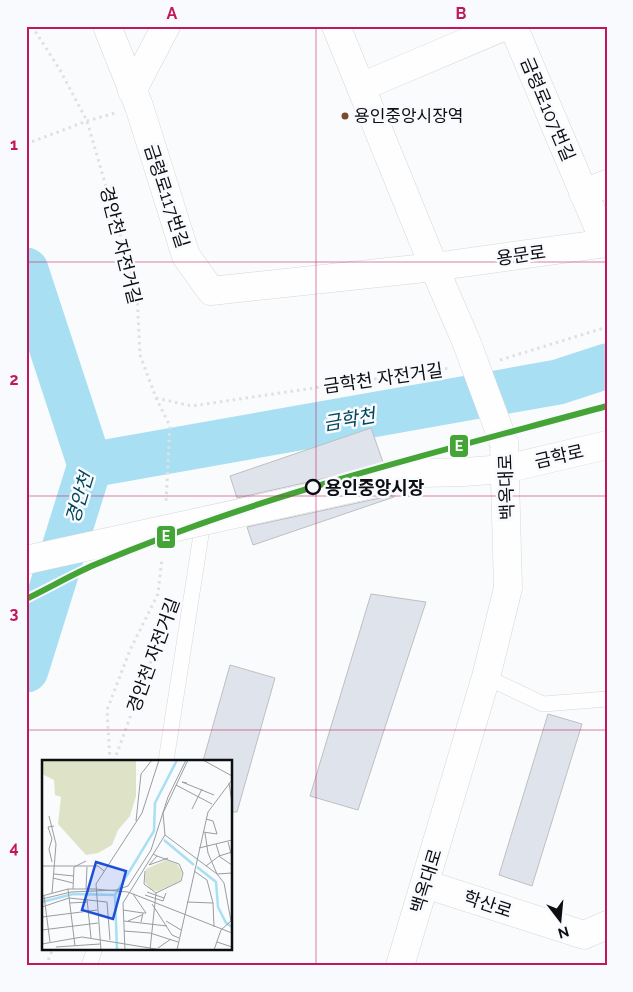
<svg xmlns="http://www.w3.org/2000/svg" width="633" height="992" font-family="Raleway,'Noto Sans KR',sans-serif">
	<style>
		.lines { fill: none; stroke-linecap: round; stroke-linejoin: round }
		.river { stroke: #a8dff3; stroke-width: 45 }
		.building { fill: #dfe3eb; stroke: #bebfc1 }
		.service-casing { stroke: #d5d7d9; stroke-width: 16 }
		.minor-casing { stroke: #d5d7d9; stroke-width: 29 }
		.tertiary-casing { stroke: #d5d7d9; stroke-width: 29 }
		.secondary-casing { stroke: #d5d7d9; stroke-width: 29 }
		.primary-casing { stroke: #d5d7d9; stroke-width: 29 }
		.path { stroke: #e0e0e0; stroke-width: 3; stroke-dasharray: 2.5 4; stroke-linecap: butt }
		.service { stroke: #fefeff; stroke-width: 15 }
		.minor { stroke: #fefeff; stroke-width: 28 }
		.tertiary { stroke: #fefeff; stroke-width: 28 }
		.secondary { stroke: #fefeff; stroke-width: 28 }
		.primary { stroke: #fefeff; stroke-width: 28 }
		.tertiary-bridge-casing { stroke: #d5d7d9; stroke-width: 29; stroke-linecap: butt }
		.primary-bridge-casing { stroke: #d5d7d9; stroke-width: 29; stroke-linecap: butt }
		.tertiary-bridge { stroke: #fefeff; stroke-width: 28 }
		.primary-bridge { stroke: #fefeff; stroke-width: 28 }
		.rail-1-casing { stroke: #f8fafe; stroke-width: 10 }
		.rail-1 { stroke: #44a436; stroke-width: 6 }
		.grid { fill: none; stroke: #c2185b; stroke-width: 1; stroke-opacity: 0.55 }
		.bus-dot { fill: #7a4b2a; stroke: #f8fafe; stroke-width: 2 }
		.stop-dot { fill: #f8fafe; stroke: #0d0e11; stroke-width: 2.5 }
		.labels { text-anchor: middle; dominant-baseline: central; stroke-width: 5; stroke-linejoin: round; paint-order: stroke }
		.bus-label { font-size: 17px; fill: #0d0e11; stroke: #f8fafe; text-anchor: start }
		.street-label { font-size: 18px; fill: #0d0e11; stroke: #f8fafe }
		.stop-label { font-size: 18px; font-weight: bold; fill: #0d0e11; stroke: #f8fafe; text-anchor: start }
		.water-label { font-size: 19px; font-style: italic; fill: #00475a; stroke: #f8fafe }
		.inset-river { fill: none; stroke: #a8dff3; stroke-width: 2.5 }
		.inset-road { fill: none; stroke: #9b9c9f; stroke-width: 1 }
		.view { fill: #1d4ed8; fill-opacity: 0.15; stroke: #1d4ed8; stroke-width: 2.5 }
		.inset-edge { fill: none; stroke: #0d0e11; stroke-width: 2.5 }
		.line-badge { stroke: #f8fafe; stroke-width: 2 }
		.badge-label { font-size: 14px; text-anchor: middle; font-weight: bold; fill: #fff }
		.neatline { fill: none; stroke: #c2185b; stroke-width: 2 }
		.grid-label { font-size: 16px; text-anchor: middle; font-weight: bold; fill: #c2185b }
	</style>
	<rect width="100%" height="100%" fill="#f9fbfd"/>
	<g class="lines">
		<!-- river -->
		<path class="river" d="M26 270 90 465 26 670
			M90 465 558 382 607 366"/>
	</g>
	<!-- building -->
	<path class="building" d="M371 428 384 465 237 498 230 476Z
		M394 495V497L253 545 247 527Z
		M371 594 426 602 358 810 310 796Z
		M230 665 275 678 237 812H231V761H203Z
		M548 714 582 724 532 886 499 875Z"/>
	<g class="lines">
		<defs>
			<path id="service" d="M486 677 543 704 607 699
				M166 761 203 522
				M89 966 95 948"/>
			<path id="minor" d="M107 26 139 106 186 256 211 291 434 267 607 243
				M513 26 605 243
				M361 87 505 26
				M132 91 166 26
				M583 193 607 184
				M425 884 584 935 607 925"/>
			<path id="tertiary" d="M422 473 464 472 505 469"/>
			<path id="secondary" d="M505 469 607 445"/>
			<path id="primary" d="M336 26 434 267 466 341
				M400 966 486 677 508 588 504 443"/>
		</defs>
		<!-- service casing -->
		<use href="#service" class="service-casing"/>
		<!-- minor casing -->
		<use href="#minor" class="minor-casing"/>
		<!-- tertiary casing -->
		<use href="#tertiary" class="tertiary-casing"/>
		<!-- secondary casing -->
		<use href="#secondary" class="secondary-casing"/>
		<!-- primary casing -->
		<use href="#primary" class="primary-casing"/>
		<!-- path -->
		<path class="path" d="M32 26 60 70 87 121 137 293 140 355 156 398 170 426 166 502
			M26 144 87 121 115 113
			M500 360 607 327
			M156 398 192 406 449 368
			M110 761 107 710 130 650 158 594 162 558
			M114 761 165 623
			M46 966 53 948"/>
		<!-- service -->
		<use href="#service" class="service"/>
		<!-- minor -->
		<use href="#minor" class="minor"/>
		<!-- tertiary -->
		<use href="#tertiary" class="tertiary"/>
		<!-- secondary -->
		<use href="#secondary" class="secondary"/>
		<!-- primary -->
		<use href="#primary" class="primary"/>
		<defs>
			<path id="tertiary-bridge" d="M26 560 422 473"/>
			<path id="primary-bridge" d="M466 341 504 443"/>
		</defs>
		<!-- tertiary-bridge casing -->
		<use href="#tertiary-bridge" class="tertiary-bridge-casing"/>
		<!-- primary-bridge casing -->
		<use href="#primary-bridge" class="primary-bridge-casing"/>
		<!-- tertiary-bridge -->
		<use href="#tertiary-bridge" class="tertiary-bridge"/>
		<!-- primary-bridge -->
		<use href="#primary-bridge" class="primary-bridge"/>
		<defs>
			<path id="rail-1" d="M26 599C49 588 71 575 94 565 259 495 434 453 607 406"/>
		</defs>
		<!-- rail-1 casing -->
		<use href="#rail-1" class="rail-1-casing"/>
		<!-- rail-1 -->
		<use href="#rail-1" class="rail-1"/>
	</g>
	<!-- grid -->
	<path class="grid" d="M316 26V966M26 262H607M26 496H607M26 730H607"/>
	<!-- markers -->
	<circle class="bus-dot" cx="345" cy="116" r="4.5"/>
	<circle class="stop-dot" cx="313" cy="487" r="7"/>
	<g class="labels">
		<!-- bus labels -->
		<g class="bus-label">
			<text x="354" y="116">용인중앙시장역</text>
		</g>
		<!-- street labels -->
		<g class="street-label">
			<text transform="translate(548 109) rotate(67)">금령로107번길</text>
			<text transform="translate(167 196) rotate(72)">금령로117번길</text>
			<text transform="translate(121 245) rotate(76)">경안천 자전거길</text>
			<text transform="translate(521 255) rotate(-8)">용문로</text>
			<text transform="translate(383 378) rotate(-8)">금학천 자전거길</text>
			<text transform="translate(559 456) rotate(-13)">금학로</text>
			<text transform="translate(506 487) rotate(-92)">백옥대로</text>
			<text transform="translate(153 655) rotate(-70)">경안천 자전거길</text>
			<text transform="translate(426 881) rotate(-73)">백옥대로</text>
			<text transform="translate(488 904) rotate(18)">학산로</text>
		</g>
		<!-- stop labels -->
		<g class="stop-label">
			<text x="325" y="487">용인중앙시장</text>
		</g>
		<!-- water labels -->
		<g class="water-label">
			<text transform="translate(349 419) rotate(-10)">금학천</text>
			<text transform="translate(79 498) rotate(-73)">경안천</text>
		</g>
	</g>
	<!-- overview -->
	<g transform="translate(42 760)">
		<rect width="190" height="190" fill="#f9fbfd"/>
		<path d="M0 0H94V36L88 56 76 70 70 85 56 93 44 95 16 64 19 37 13 35 12 20 0 14ZM124 100 135 104 140 112 138 121 116 131 109 130 103 122 104 109Z" fill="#dee2c7"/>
		<path class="inset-river" d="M122 80 152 105M155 107 174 122 176 147 184 163 190 167M0 142 31 134 73 135M75 190 73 135 112 71 113 43 135 0"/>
		<path class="inset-road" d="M161 0 190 16M145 23 140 22 172 35M187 23 190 42M134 25 170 44M150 49 160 29M7 56 14 84 10 133M94 61 99 14 110 0M161 72 175 74 171 61 164 59M163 73 166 93 175 114 190 113M123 75 175 114 182 123 189 161M186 82 190 97M174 84 178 97 190 105M157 88 190 80M10 102 7 89 10 79 6 67 12 66M107 105 115 96 111 94M107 105 126 98M0 106H56L62 111M164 106 177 96 190 92M103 111 102 124 114 133 139 121 141 113 137 104 115 96M152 111 165 120 171 143M12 114 32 116M11 118 31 123M26 129 33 186M31 129 32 107 44 101M44 129 45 107M53 129 86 132 190 173M105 132 122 138M91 134 104 153H101L99 162M103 135 121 141 124 133M0 136 26 129H53M2 136 8 182M0 139 29 132 74 130 86 126 109 90 126 37 144 0M45 139 49 178M145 142 171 143 172 167M28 143 45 142M110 144 130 175 137 178M0 147 27 138 65 142 68 180M81 150 101 153M0 157 55 150M82 161 125 166M86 161 100 155M124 161 139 170M0 170 56 163M82 171 108 173 136 182M175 182 190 187M0 184 40 177 120 190M14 187 58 184M116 188 129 179M59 190 54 124 100 53 117 0M83 190 81 143 123 75 121 53 146 0M108 190 114 133M135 190 166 52 190 20M172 190 179 170 190 160"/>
		<path class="view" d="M54 102 84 111 71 159 40 150Z"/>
		<rect width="190" height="190" class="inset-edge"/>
	</g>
	<g class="line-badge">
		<rect x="449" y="434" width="20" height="24" rx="5" fill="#44a436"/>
		<rect x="156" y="525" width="20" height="24" rx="5" fill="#44a436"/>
	</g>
	<g class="badge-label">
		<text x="459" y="451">E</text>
		<text x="166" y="541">E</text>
	</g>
	<!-- border -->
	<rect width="633" height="992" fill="none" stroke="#f8fafe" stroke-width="55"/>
	<!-- north arrow -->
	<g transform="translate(560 920) rotate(164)" stroke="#f8fafe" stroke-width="4" paint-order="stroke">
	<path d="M0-4L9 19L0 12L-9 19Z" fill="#0d0e11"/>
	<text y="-8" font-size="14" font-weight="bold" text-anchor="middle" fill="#0d0e11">N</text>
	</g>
	<rect x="28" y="28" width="578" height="936" class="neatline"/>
	<g class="grid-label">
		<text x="172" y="19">A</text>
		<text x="461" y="19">B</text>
		<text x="14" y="150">1</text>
		<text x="14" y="385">2</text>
		<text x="14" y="619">3</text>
		<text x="14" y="853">4</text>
	</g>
</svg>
